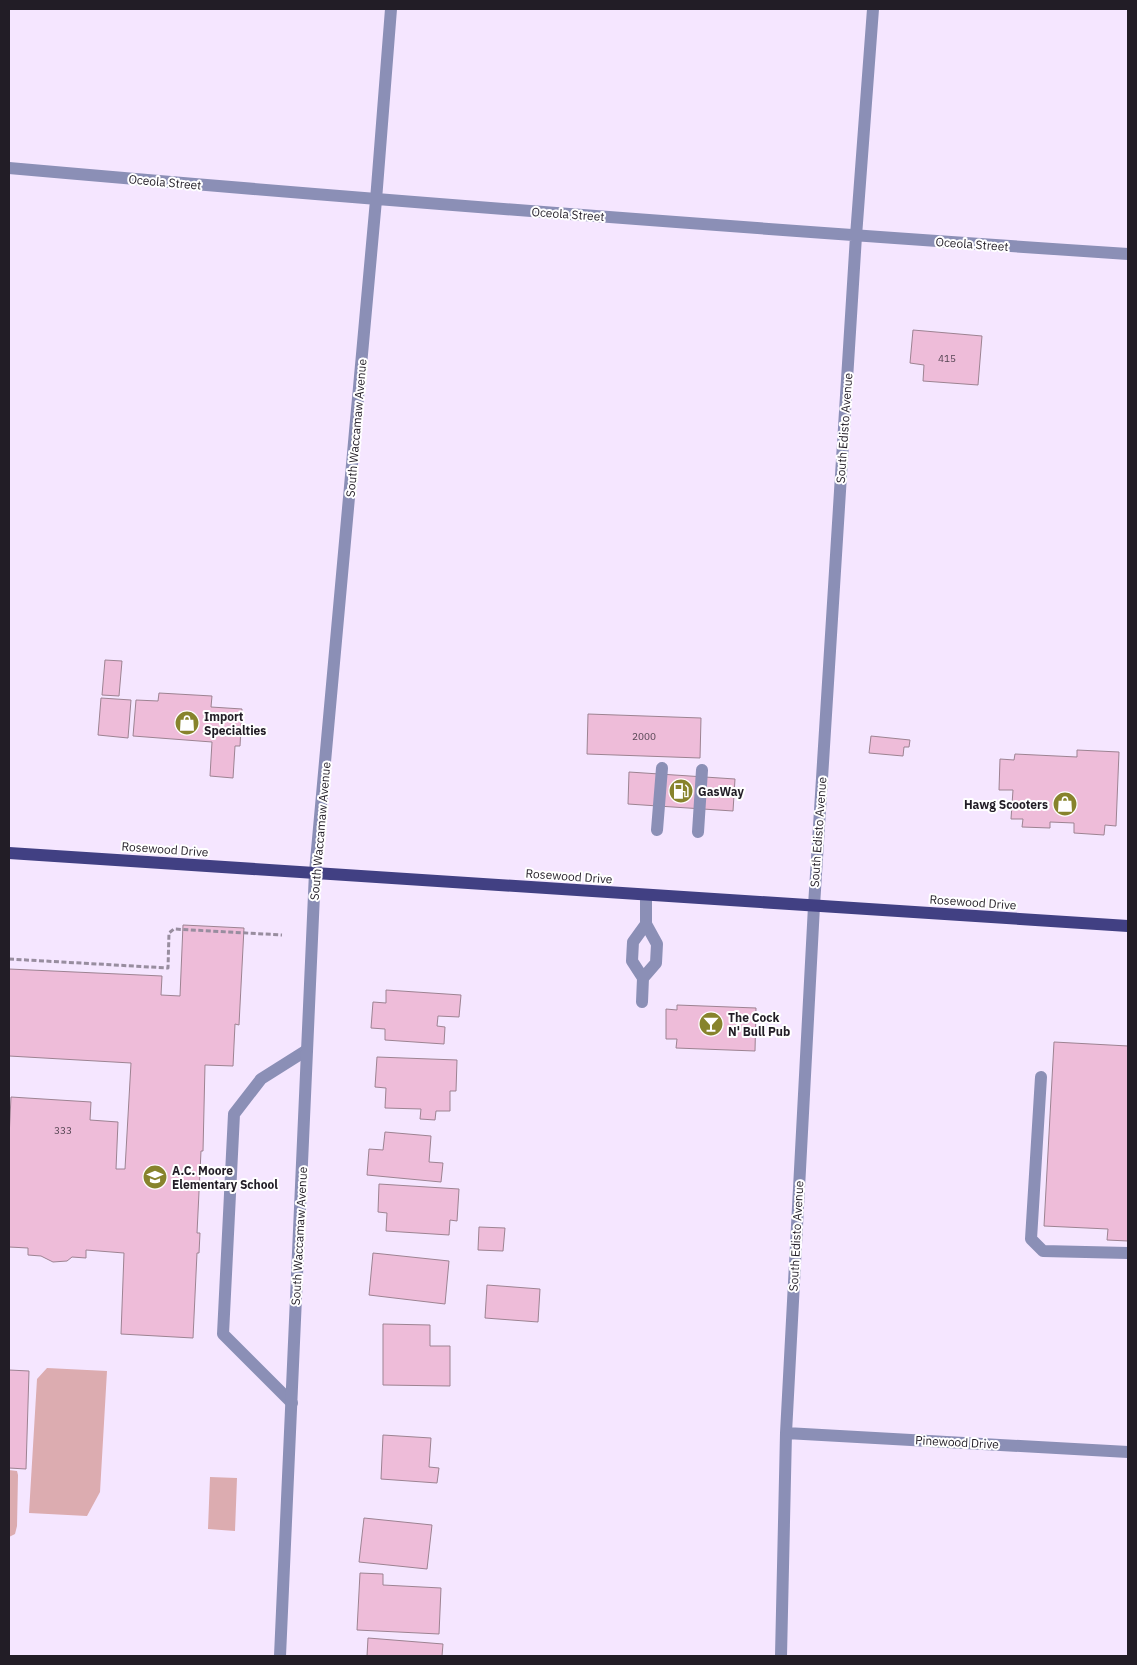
<svg xmlns="http://www.w3.org/2000/svg" width="1137" height="1665" font-family="'IBM Plex Sans',sans-serif">
	<style>
		.green { fill: #dcacb0 }
		.building { fill: #eebcd9; stroke: #9d8392 }
		.lines { fill: none; stroke-linecap: round; stroke-linejoin: round }
		.path { stroke: #988d9f; stroke-width: 3; stroke-dasharray: 5 2.5; stroke-linecap: butt }
		.lane { stroke: #8b8fb6; stroke-width: 12 }
		.street { stroke: #8b8fb6; stroke-width: 12 }
		.primary { stroke: #414083; stroke-width: 12 }
		.labels { text-anchor: middle; dominant-baseline: central; stroke-width: 4; stroke-linejoin: round; paint-order: stroke }
		.number-label { font-size: 10px; fill: #554553 }
		.street-label { font-size: 12px; fill: #221d26; stroke: #fff }
		.poi-label { font-size: 12px; font-weight: bold; fill: #221d26; stroke: #fff; text-anchor: start }
	</style>
	<rect width="100%" height="100%" fill="#f5e6ff"/>
	<!-- green -->
	<path class="green" d="M47 1368 107 1371 100 1492 87 1516 29 1513 37 1379Z
		M9 1470 17 1471 18 1475 17 1526 15 1534 9 1537Z
		M210 1477 237 1478 235 1531 208 1529Z"/>
	<!-- building -->
	<path class="building" d="M913 330 982 336 978 385 923 381 924 365 910 363Z
		M105 660 122 661 119 696 102 695Z
		M159 693 212 696 211 707 242 709 240 746H235L233 778 210 776 212 742 133 736 136 700 158 701Z
		M101 698 131 700 128 738 98 735Z
		M588 714 701 718 700 758 587 754Z
		M871 736 910 740 909 747H904L903 756 869 753Z
		M1077 750 1119 752 1116 826 1105 825 1104 835 1074 833V823L1050 822V828L1022 827 1023 819H1011L1013 790H999L1000 759 1014 760 1015 754 1077 757Z
		M629 772 735 779 733 811 628 804Z
		M183 925 244 928 239 1025 235 1024 233 1066 205 1065 203 1151H201L197 1233H200L199 1253H197L193 1338 121 1334 124 1253 86 1250V1258L72 1257 67 1261 53 1262 41 1256 28 1255V1248L9 1247V1138L11 1097 91 1102 90 1120 118 1122 116 1169H125L131 1063 9 1056V969L162 976 161 995 180 996Z
		M386 990 461 995 459 1017 438 1016 437 1026 445 1027 444 1044 385 1040V1029L371 1028 373 1002 386 1003Z
		M677 1005 756 1008 755 1051 676 1048 677 1039H666V1009L677 1010Z
		M1054 1042 1128 1046V1241L1107 1240 1108 1229 1044 1226Z
		M377 1057 457 1060 456 1091H450V1111H436L435 1120 420 1119 421 1109 385 1108 386 1088 375 1087Z
		M385 1132 431 1136 429 1162 443 1163 441 1182 367 1175 369 1149 383 1150Z
		M379 1184 459 1189 457 1221 450 1220 449 1235 386 1231 387 1213 378 1212Z
		M479 1227 505 1228 503 1251 478 1250Z
		M373 1253 449 1261 445 1304 369 1295Z
		M487 1285 540 1289 538 1322 485 1318Z
		M383 1324 430 1325V1346H450V1386L383 1385Z
		M9 1370 29 1371 26 1469 9 1468Z
		M383 1435 431 1438 429 1467 439 1468 437 1483 381 1479Z
		M364 1518 432 1525 427 1569 359 1562Z
		M360 1573 383 1574V1585L441 1588 439 1634 357 1630Z
		M368 1638 443 1644 442 1656H367Z"/>
	<g class="lines">
		<!-- path -->
		<path class="path" d="M9 959 168 968 169 933 174 929 282 935"/>
		<!-- lane -->
		<path class="lane" d="M657 830 662 768
			M698 832 702 770
			M643 978 656 963 657 944 646 924V895
			M642 1002 643 978 632 961 633 942 646 924
			M1041 1077 1031 1239 1043 1251 1128 1253
			M292 1403 223 1334 234 1114 261 1079 307 1050"/>
		<!-- street -->
		<path class="street" d="M9 168C382 201 755 229 1128 254
			M786 1433 1128 1452
			M280 1656 315 872 376 200 391 9
			M781 1656 786 1433 814 906 856 236 873 9"/>
		<!-- primary -->
		<path class="primary" d="M9 853 1128 926"/>
	</g>
	<!-- icons -->
	<defs>
		<symbol id="shop-disc" viewBox="-11 -11 22 22"><circle r="9.5" fill="#87832c" stroke="#fff"/><path d="M-5-2.5h2.3a2.7 3.5 0 0 1 5.4 0H5L5.5 6h-11ZM-1.5-2.5h3a1.5 2.3 0 0 0-3 0Z" fill="#fff"/></symbol>
		<symbol id="fuel-disc" viewBox="-11 -11 22 22"><circle r="9.5" fill="#87832c" stroke="#fff"/><path d="M-5.5-6h7V0h2V4h1.3V-2.5L3-4.5l.8-.8L6-3V5H2.5V1h-1V6h-7ZM-4.2-4.7v3.2H.2V-4.7Z" fill="#fff"/></symbol>
		<symbol id="bar-disc" viewBox="-11 -11 22 22"><circle r="9.5" fill="#87832c" stroke="#fff"/><path d="M-6-5H6L.8 .8V4.5H3.5V6h-7V4.5H-.8V.8Z" fill="#fff"/></symbol>
		<symbol id="school-disc" viewBox="-11 -11 22 22"><circle r="9.5" fill="#87832c" stroke="#fff"/><path d="M0-5L7-2L0 1L-7-2ZM-4 1L0 2.5L4 1V4Q0 6-4 4Z" fill="#fff"/></symbol>
	</defs>
	<g fill-rule="evenodd">
		<use href="#shop-disc" x="173" y="709" width="28" height="28"/>
		<use href="#fuel-disc" x="667" y="777" width="28" height="28"/>
		<use href="#shop-disc" x="1051" y="790" width="28" height="28"/>
		<use href="#bar-disc" x="697" y="1010" width="28" height="28"/>
		<use href="#school-disc" x="141" y="1163" width="28" height="28"/>
	</g>
	<g class="labels">
		<!-- number labels -->
		<g class="number-label">
			<text x="947" y="358">415</text>
			<text x="644" y="736">2000</text>
			<text x="63" y="1130">333</text>
		</g>
		<!-- street labels -->
		<g class="street-label">
			<text transform="translate(165 182) rotate(5)">Oceola Street</text>
			<text transform="translate(568 214) rotate(4)">Oceola Street</text>
			<text transform="translate(972 244) rotate(4)">Oceola Street</text>
			<text transform="translate(356 428) rotate(-85)">South Waccamaw Avenue</text>
			<text transform="translate(844 428) rotate(-86)">South Edisto Avenue</text>
			<text transform="translate(320 831) rotate(-85)">South Waccamaw Avenue</text>
			<text transform="translate(818 832) rotate(-86)">South Edisto Avenue</text>
			<text transform="translate(165 849) rotate(4)">Rosewood Drive</text>
			<text transform="translate(569 876) rotate(4)">Rosewood Drive</text>
			<text transform="translate(973 902) rotate(4)">Rosewood Drive</text>
			<text transform="translate(299 1236) rotate(-87)">South Waccamaw Avenue</text>
			<text transform="translate(796 1236) rotate(-87)">South Edisto Avenue</text>
			<text transform="translate(957 1442) rotate(3)">Pinewood Drive</text>
		</g>
		<!-- poi labels -->
		<g class="poi-label">
			<text x="204" y="716">Import<tspan x="204" dy="14">Specialties</tspan></text>
			<text x="698" y="791">GasWay</text>
			<text x="1048" y="804" text-anchor="end">Hawg Scooters</text>
			<text x="728" y="1017">The Cock<tspan x="728" dy="14">N' Bull Pub</tspan></text>
			<text x="172" y="1170">A.C. Moore<tspan x="172" dy="14">Elementary School</tspan></text>
		</g>
	</g>
	<!-- border -->
	<rect width="1137" height="1665" fill="none" stroke="#221d26" stroke-width="20"/>
</svg>
